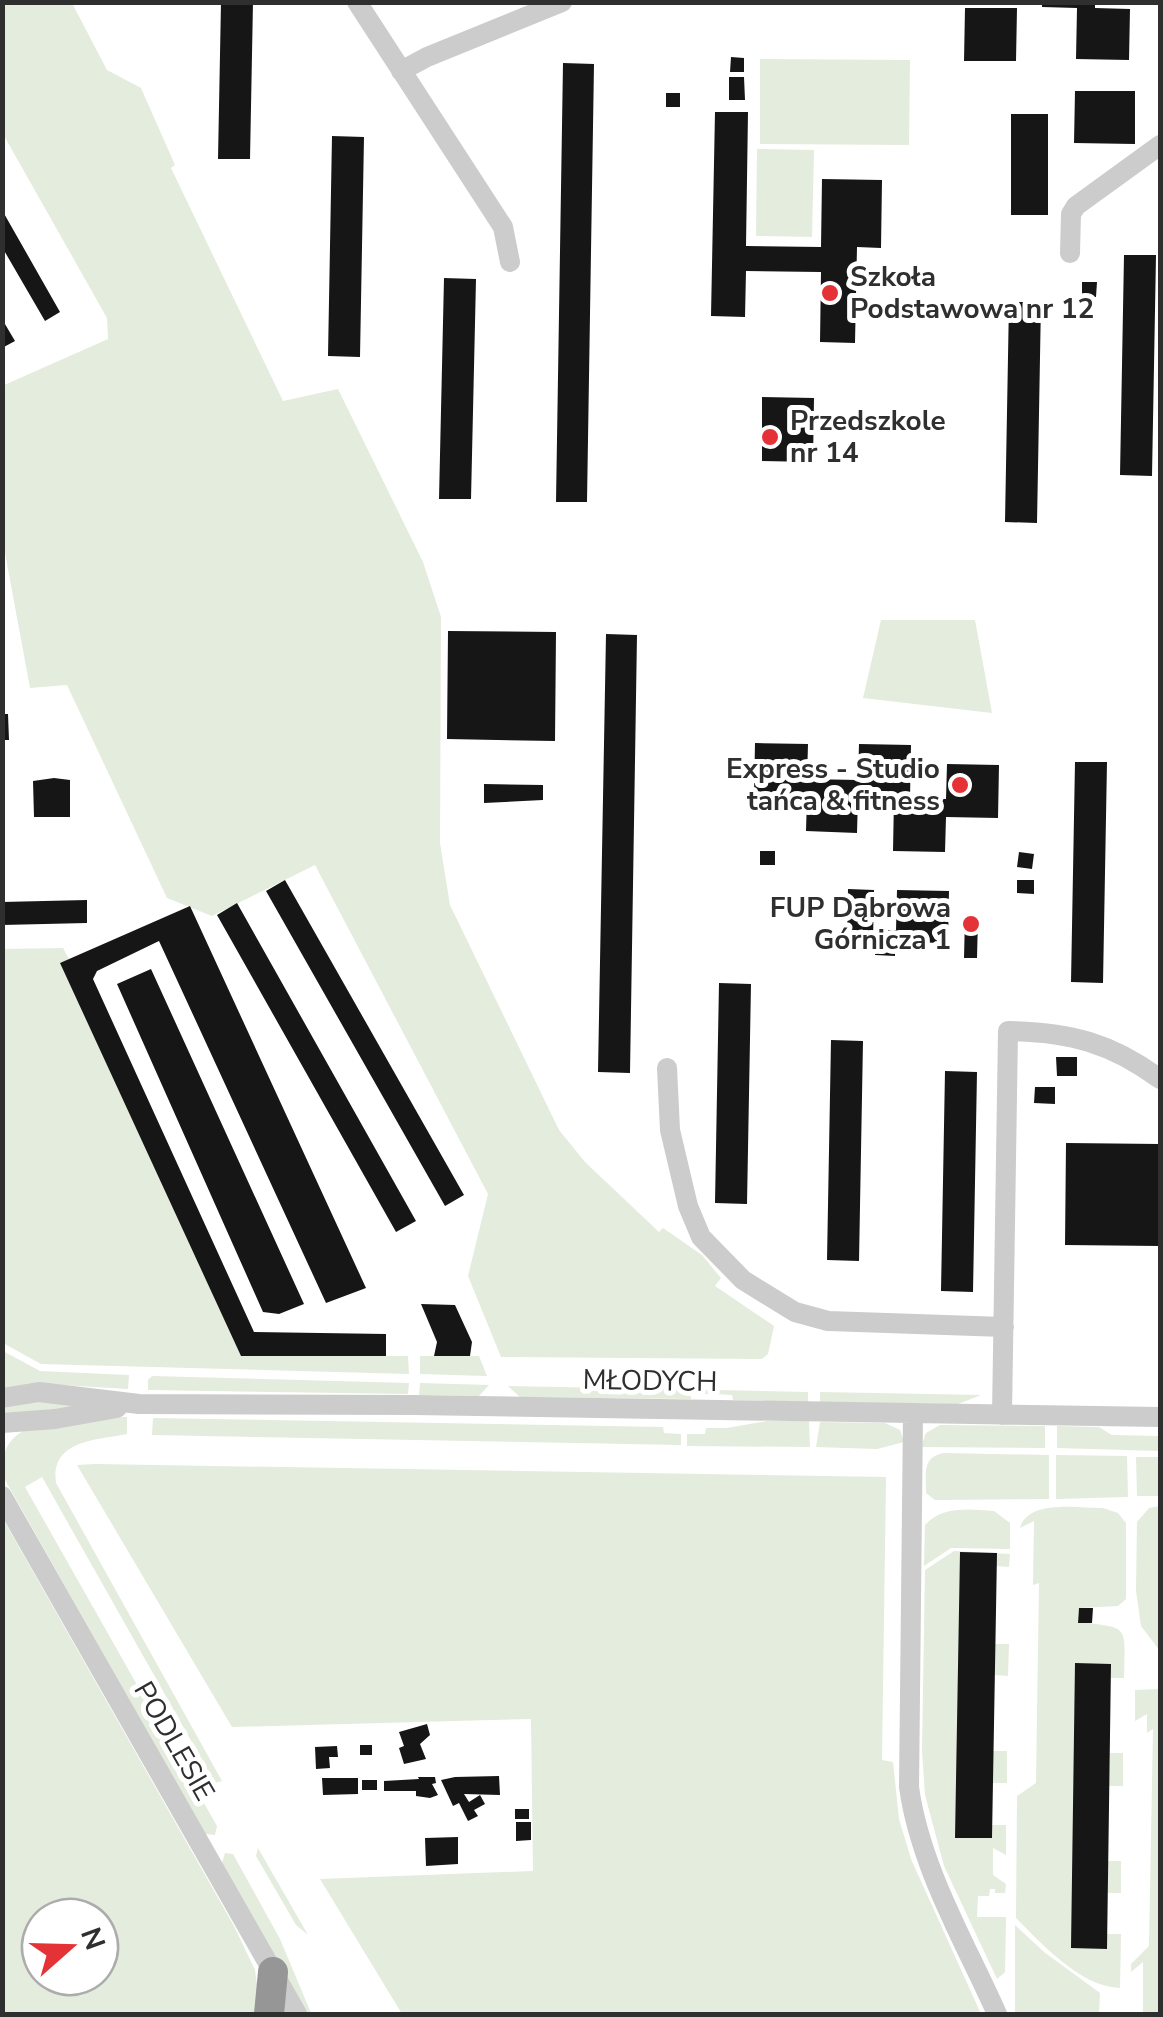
<svg xmlns="http://www.w3.org/2000/svg" width="1163" height="2017" font-family="'Nunito Sans',sans-serif">
	<style>
		.green { fill: #e4ecdd; fill-rule: evenodd }
		.building { fill: #161616 }
		.lines { fill: none; stroke-linecap: round; stroke-linejoin: round }
		.minor { stroke: #ccc; stroke-width: 20 }
		.highway { stroke: #969696; stroke-width: 30 }
		.poi-dot { fill: #e43236; stroke: #fff; stroke-width: 4 }
		.labels { text-anchor: middle; dominant-baseline: central; stroke-width: 10; stroke-linejoin: round; paint-order: stroke }
		.poi-label { font-size: 28px; font-weight: bold; fill: #2f2f2f; stroke: #fff; text-anchor: start }
		.street-label { font-size: 28px; fill: #2f2f2f; stroke: #fff }
	</style>
	<rect width="100%" height="100%" fill="#fff"/>
	<!-- green -->
	<path class="green" d="M3 3H72L107 70 141 88 175 165 171 168 283 401 338 389 423 562 441 617 440 843 450 905 559 1130 585 1162 659 1232 663 1228 702 1255 721 1278 715 1286 774 1326 768 1354 762 1359 501 1357 468 1276 488 1194 315 865 212 916 167 898 67 685 30 688 3 542 2 386 108 339 107 318 3 134Z
		M760 59 910 60 909 145 760 144Z
		M757 149 814 150 812 237 756 236Z
		M881 620H975L992 713 863 698Z
		M63 948 69 959 61 964 241 1355 408 1356 409 1374 41 1364 3 1343 2 949Z
		M3 1351 40 1371 129 1375 128 1389 61 1385 3 1389Z
		M420 1356H479L487 1376 420 1374Z
		M152 1376 409 1383 408 1394 148 1390V1380Z
		M420 1383 489 1385 479 1396 419 1395Z
		M508 1386 709 1390V1394H691V1399L520 1397Z
		M715 1390 808 1392V1402L733 1400 732 1395 715 1394Z
		M820 1392 981 1395 958 1404 820 1402Z
		M28 1400 89 1406 3 1414V1406Z
		M108 1417H127V1434C97 1440 50 1440 56 1483L222 1781 215 1783 42 1477 25 1487 217 1826 215 1835 205 1834 4 1478C0 1456 6 1440 25 1430Z
		M153 1418 663 1427 664 1433 681 1434V1445L152 1435Z
		M767 1421H809L810 1447 687 1446V1434H705L706 1428H727Z
		M820 1422 885 1423 900 1430 904 1442 877 1449 816 1447Z
		M940 1425 1045 1426V1448L921 1447 926 1433Z
		M1057 1426 1099 1427 1112 1435 1160 1436V1451L1057 1448Z
		M944 1453 1049 1455V1499L935 1500 926 1493C926 1473 922 1457 944 1453Z
		M1056 1455 1127 1456 1128 1497 1056 1499Z
		M1136 1457H1160V1496H1137Z
		M95 1464 886 1477 882 1760 893 1762 899 1819 911 1859 981 2014H402L320 1879 533 1871 531 1719 232 1727 77 1465Z
		M1160 1506V1651L1141 1626 1136 1591 1137 1522 1149 1508Z
		M1103 1508 1118 1513 1126 1523V1599L1118 1606 1079 1608 1078 1622C1130 1628 1125 1624 1124 1678H1111V1664L1071 1947 1107 1949V1934H1121L1120 1988C1081 1987 1043 1945 1016 1918L1017 1796 1036 1783 1039 1583 1033 1585 1034 1521 1020 1528C1028 1499 1078 1508 1103 1508Z
		M994 1511 1010 1523V1549L951 1548 924 1566 925 1525C942 1506 969 1509 994 1511Z
		M2 1517 234 1926 255 1970 261 2014H3ZM40 1917H100V1977H40Z
		M954 1551 1010 1554 1009 1567 996 1566 956 1838H991L992 1825H1006V1855L993 1848V1875L1006 1884 1005 1893H995V1889H990L989 1896H978L977 1917H1006L1005 1972 997 1979 944 1866 925 1795 922 1751 925 1570Z
		M995 1644H1009L1008 1676 995 1675Z
		M1160 1689V2014H1143V1962L1131 1972V1964L1149 1946 1153 1729 1147 1733V1714L1135 1721V1690Z
		M993 1751H1007V1783H993Z
		M1110 1753H1123V1786H1109Z
		M258 1848 308 1935 296 1925 256 1856Z
		M225 1853 233 1854 280 1939 311 2013 306 2012 222 1863Z
		M1108 1861H1121V1893H1108Z
		M1015 1925 1044 1952 1100 1993 1099 2014H1015Z"/>
	<!-- building -->
	<path class="building" d="M221 2H253L250 159H218Z
		M1042 2H1095V8L1130 9 1129 60 1076 59 1077 8 1042 7Z
		M965 8H1017L1016 61H964Z
		M731 57 744 58V72H730Z
		M563 63 594 64 587 502H556Z
		M729 77H744L745 100H729Z
		M1075 91H1135V144L1074 143Z
		M666 93H680V107H666Z
		M715 112H748L746 246 821 247 822 179 882 180 881 248 857 247 855 343 820 342 821 272 746 271 745 317 711 316Z
		M1011 114H1048V215H1011Z
		M332 136 364 137 360 357 328 356Z
		M2 210 60 312 45 321 2 247Z
		M1124 255H1156L1152 476 1120 475Z
		M444 278 476 279 471 499H439Z
		M1082 282H1097L1096 297 1082 296Z
		M1009 302H1041L1037 523 1005 522Z
		M2 319 15 341 2 348Z
		M762 397 814 398 813 462 762 461Z
		M448 631 556 632 555 741 447 739Z
		M606 634 637 635 630 1073 598 1072Z
		M2 714H8L9 740H2Z
		M755 743 808 744 807 779 858 780 859 744 911 745 910 798 946 799 947 764 999 765 998 818 946 817 945 852 893 851 894 798 858 797 857 833 806 831 807 797 754 795Z
		M1075 762H1107L1103 983 1071 982Z
		M54 778 70 780V817H34L33 781Z
		M484 784 543 785V800L484 803Z
		M760 851H775V865H760Z
		M1019 852 1034 854 1032 869 1017 867Z
		M285 880 464 1195 445 1206 266 891Z
		M1017 880H1034V894L1017 893Z
		M848 889 874 890 873 941 847 940Z
		M897 890 949 891 948 943 895 942V956L875 955V930H896Z
		M87 900V923L2 925V902Z
		M237 903 416 1221 396 1232 217 915Z
		M190 906 366 1288 326 1303 159 941 97 971 93 979 254 1332 386 1334V1356H241L60 963Z
		M965 917 978 918 977 958H964Z
		M151 969 304 1304 279 1314 263 1312 117 984Z
		M719 983 751 984 747 1204 715 1203Z
		M831 1040 863 1041 859 1261 827 1260Z
		M1056 1057H1077V1076H1057Z
		M945 1071 977 1072 973 1292 941 1291Z
		M1035 1087H1055V1104L1034 1103Z
		M1066 1143 1160 1144V1246L1065 1245Z
		M421 1304 455 1305 472 1342 470 1356H434L437 1342Z
		M960 1552 997 1553 992 1838H955Z
		M1079 1608H1093L1092 1623H1078Z
		M1075 1663 1111 1664 1107 1949 1071 1948Z
		M427 1724 430 1735 420 1744 426 1759 404 1764 399 1748 404 1746 399 1732Z
		M360 1745H372V1755H360Z
		M337 1746 338 1757H329L330 1768 316 1769 315 1747Z
		M499 1776 500 1795 464 1794 469 1802 480 1795 485 1804 474 1810 478 1816 468 1821 459 1803 453 1806 441 1780 455 1777Z
		M418 1777H435L436 1783 432 1784 438 1795 430 1798 416 1796V1791H384V1781L419 1779Z
		M322 1778H358V1794L323 1795Z
		M362 1780H377V1790H362Z
		M515 1809H529V1819H515Z
		M516 1822H531V1840L516 1841Z
		M458 1837V1864L426 1866 425 1838Z"/>
	<g class="lines">
		<!-- minor -->
		<path class="minor" d="M357 2 503 227 510 262
			M401 71 427 57 562 2
			M1070 253 1071 214 1076 206 1160 145
			M667 1068 670 1130 688 1206 701 1237 743 1280 795 1312 828 1321 1004 1327
			M2 1398 39 1392 139 1404 414 1405 1160 1417
			M913 1414 909 1787C920 1867 965 1942 997 2014
			M1002 1415 1008 1031C1070 1032 1111 1043 1160 1079
			M2 1423 55 1419 117 1408
			M2 1496 297 2014"/>
		<!-- highway -->
		<path class="highway" d="M269 2014 273 1972"/>
	</g>
	<!-- markers -->
	<g class="poi-dot">
		<circle cx="830" cy="293" r="10"/>
		<circle cx="770" cy="437" r="10"/>
		<circle cx="960" cy="785" r="10"/>
		<circle cx="971" cy="924" r="10"/>
	</g>
	<g class="labels">
		<!-- poi labels -->
		<g class="poi-label">
			<text x="850" y="277">Szkoła<tspan x="850" dy="32">Podstawowa nr 12</tspan></text>
			<text x="790" y="421">Przedszkole<tspan x="790" dy="32">nr 14</tspan></text>
			<text x="940" y="769" text-anchor="end">Express - Studio<tspan x="940" dy="32">tańca &amp; fitness</tspan></text>
			<text x="951" y="908" text-anchor="end">FUP Dąbrowa<tspan x="951" dy="32">Górnicza 1</tspan></text>
		</g>
		<!-- street labels -->
		<g class="street-label">
			<text transform="translate(650 1381) rotate(1)">MŁODYCH</text>
			<text transform="translate(174 1741) rotate(60)">PODLESIE</text>
		</g>
	</g>
	<!-- border -->
	<rect width="1163" height="2017" fill="none" stroke="#2f2f2f" stroke-width="10"/>
	<!-- north arrow -->
	<g transform="translate(70 1947) rotate(70)"><circle r="48" fill="#ffffff" stroke="#acacac" stroke-width="2.5"/>
	<path d="M0-8L18 38L0 25L-18 38Z" fill="#e43236"/>
	<text y="-15" font-size="28" font-weight="bold" text-anchor="middle" fill="#2f2f2f">N</text>
	</g>
</svg>
